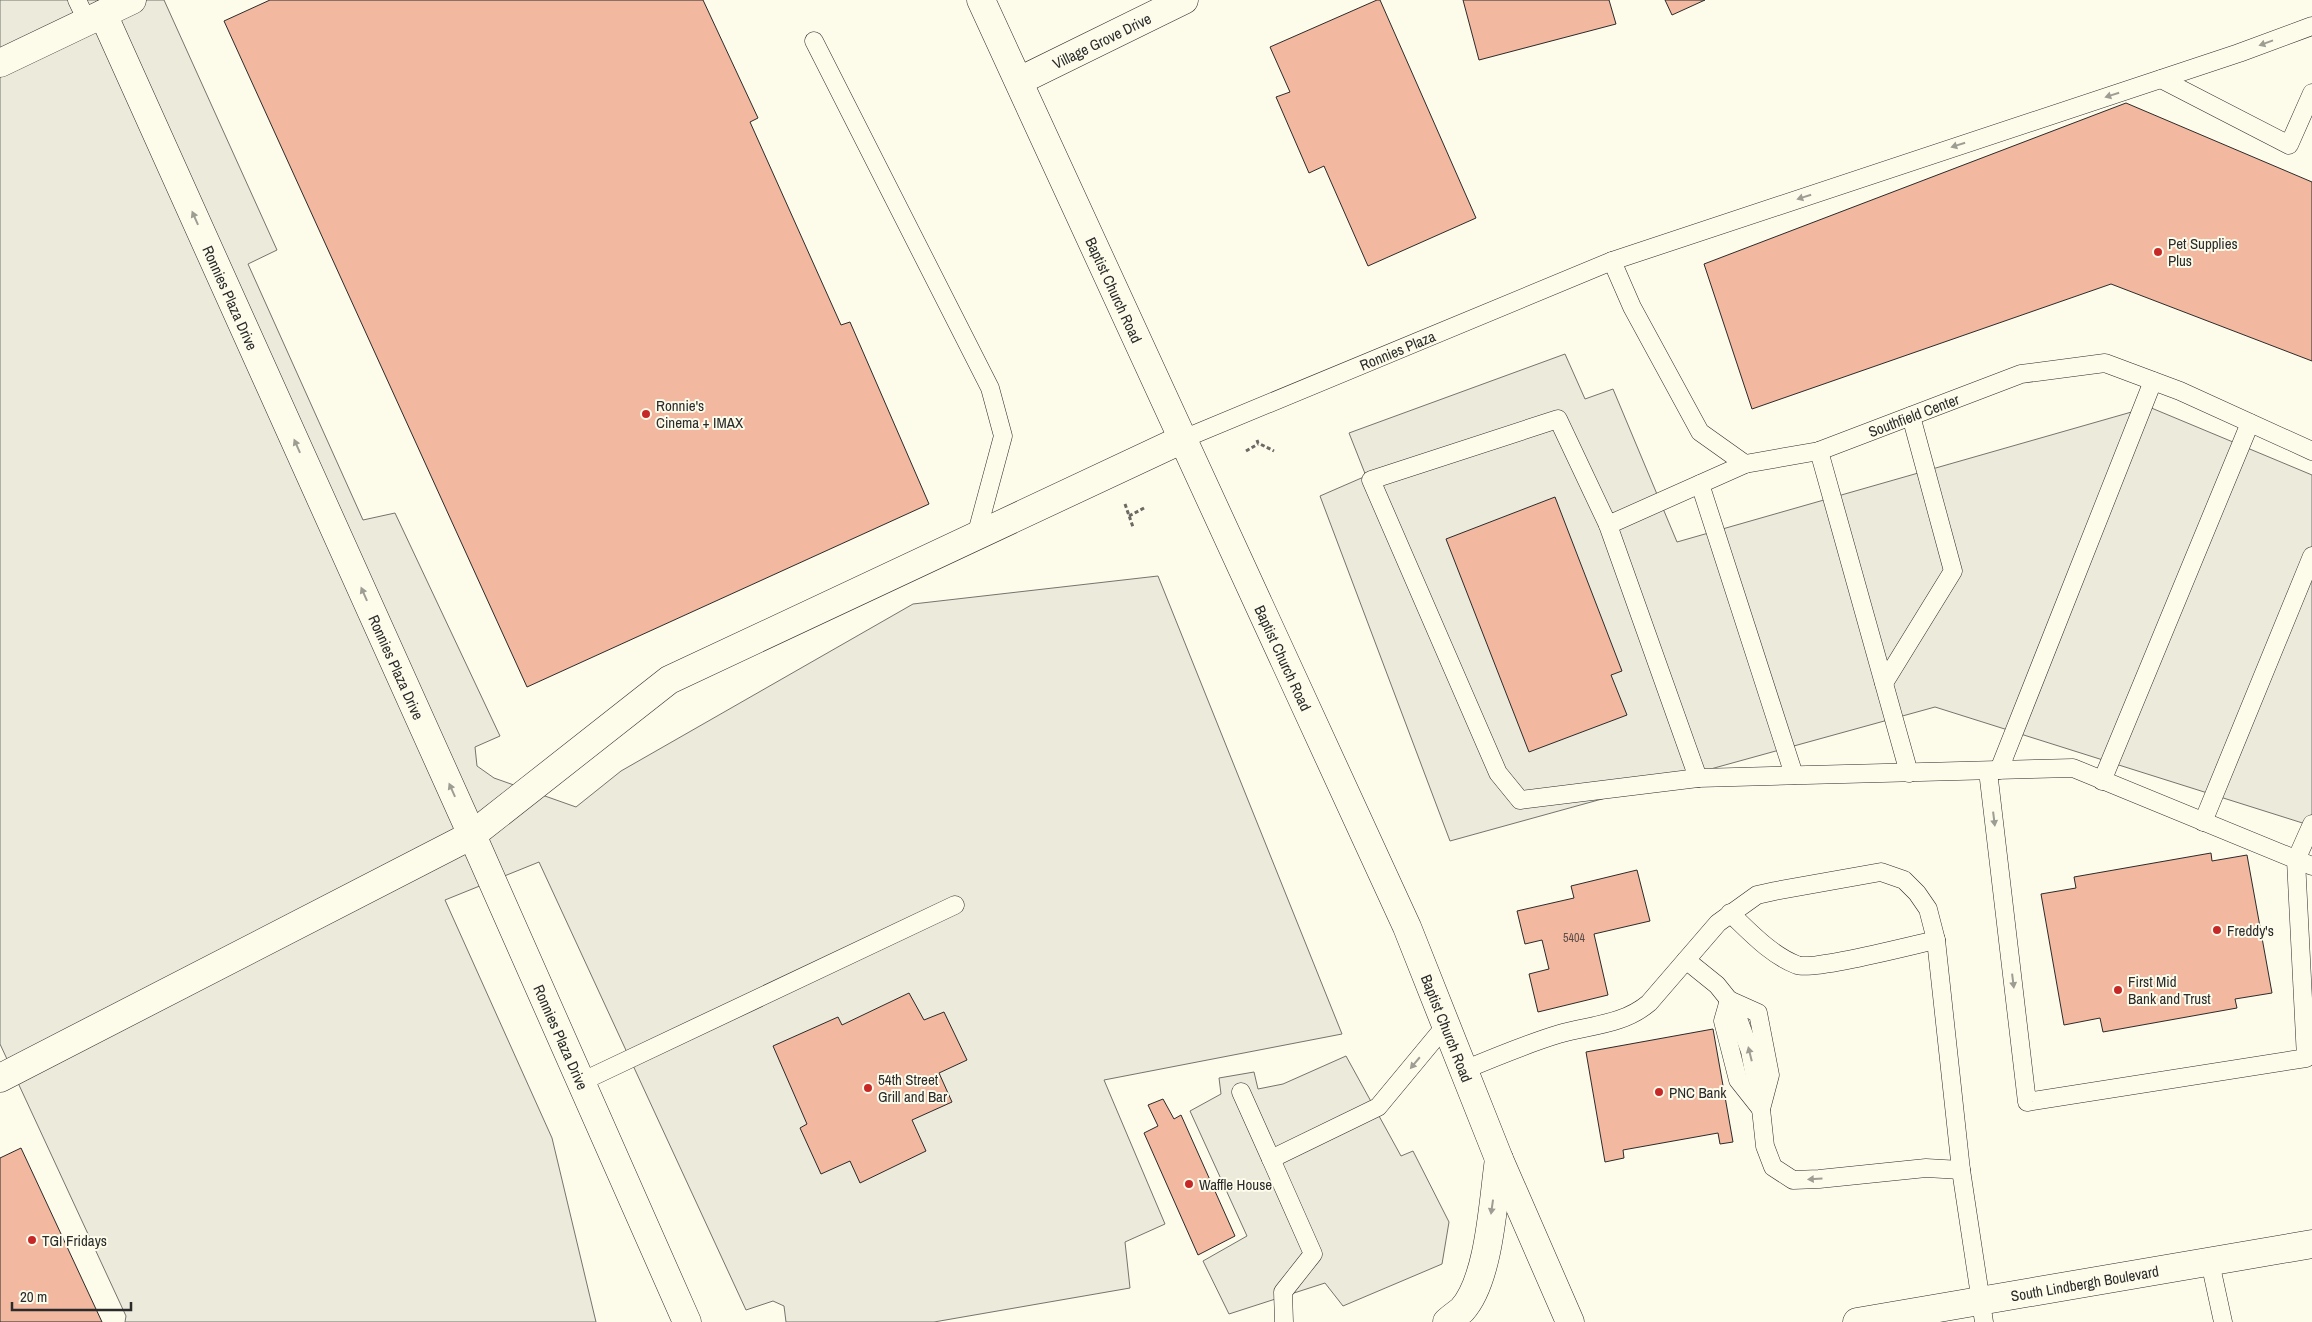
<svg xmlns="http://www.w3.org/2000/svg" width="2312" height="1322" font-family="'Archivo Narrow',sans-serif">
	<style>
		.parking { fill: #eceadb; stroke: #74746e }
		.building { fill: #f2b8a0; stroke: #2b2b2b }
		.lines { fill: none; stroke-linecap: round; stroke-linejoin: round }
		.service-casing { stroke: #2b2b2b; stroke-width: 19 }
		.minor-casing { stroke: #2b2b2b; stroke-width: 29 }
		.tertiary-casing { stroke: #2b2b2b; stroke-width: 29 }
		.primary-casing { stroke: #2b2b2b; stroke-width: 29 }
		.path { stroke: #6a6964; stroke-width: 3; stroke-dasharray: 4 2.5; stroke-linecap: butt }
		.service { stroke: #fdfbea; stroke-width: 18 }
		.minor { stroke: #fdfbea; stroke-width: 28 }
		.tertiary { stroke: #fdfbea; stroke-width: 28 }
		.primary { stroke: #fdfbea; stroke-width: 28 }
		.oneway { fill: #9e9d94 }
		.poi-dot { fill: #c62828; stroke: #fdfbea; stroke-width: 2 }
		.labels { text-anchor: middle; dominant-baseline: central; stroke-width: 4; stroke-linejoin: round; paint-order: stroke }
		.number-label { font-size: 12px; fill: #5d4e48 }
		.street-label { font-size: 15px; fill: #2b2b2b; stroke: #fdfbea }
		.poi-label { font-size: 15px; fill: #2b2b2b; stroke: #fdfbea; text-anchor: start }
	</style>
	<rect width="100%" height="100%" fill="#fdfbea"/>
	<!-- parking -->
	<path class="parking" d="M0 0H164L277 250 248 264 363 520 395 513 500 736 475 747 477 766 494 778 576 807 621 771 913 604 1158 576 1342 1034 1104 1080 1165 1224 1125 1242 1130 1288 934 1322H786L784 1306 773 1301 746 1310 539 862 445 900 552 1138 596 1322H125L126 1316 0 1044Z
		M1565 354 1585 399 1613 389 1677 542 2149 407 2312 475V826L1935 707 1450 841 1320 496 1366 476 1349 433Z
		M1346 1056 1401 1156 1413 1151 1449 1222 1442 1264 1343 1306 1325 1283 1229 1314 1203 1261 1247 1236 1190 1111 1221 1094 1219 1078 1254 1072 1258 1089 1283 1084Z"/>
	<!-- building -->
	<path class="building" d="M270 0H703L758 118 750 122 841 325 850 322 929 504 527 687 224 21Z
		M1377 0H1380L1476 218 1368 266 1324 166 1309 173 1276 97 1290 92 1270 47Z
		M1463 0H1609L1616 24 1479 60Z
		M1665 0H1705L1672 15Z
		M2126 103 2312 182V361L2111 284 1752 409 1704 264Z
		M1555 497 1622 671 1611 675 1627 715 1529 752 1446 539Z
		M2211 853 2212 861 2247 855 2272 993 2235 999 2237 1008 2103 1032 2100 1018 2064 1025 2041 894 2076 888 2074 877Z
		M1637 870 1650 921 1594 934 1608 995 1538 1012 1529 974 1549 969 1542 940 1525 944 1517 911 1574 898 1571 886Z
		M909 993 924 1020 944 1012 967 1060 939 1073 952 1102 912 1120 926 1151 860 1183 850 1161 821 1174 800 1128 807 1124 773 1046 838 1017 842 1025Z
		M1713 1029 1733 1142 1720 1144 1718 1133 1623 1150 1624 1158 1605 1162 1586 1052Z
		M1163 1099 1174 1119 1181 1115 1235 1236 1198 1255 1144 1133 1158 1126 1148 1105Z
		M21 1148 102 1322H0V1158Z"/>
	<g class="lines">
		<defs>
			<g id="service">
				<path d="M77 0 87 21"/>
				<path d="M814 41 990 388 1003 436 976 536"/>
				<path d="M2161 79 2289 145 2312 93"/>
				<path id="s1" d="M1612 261 1632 307 1700 432 1745 464 1819 451 2021 374 2105 363 2180 391 2312 451"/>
				<path id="s2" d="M1183 439 1612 261 2239 53 2312 26"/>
				<path d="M1819 451 1909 773"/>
				<path d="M1745 464 1608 525 1558 419 1371 480 1498 773 1520 800 1698 778 2073 768 2312 866"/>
				<path d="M1700 484 1794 775"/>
				<path d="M1608 525 1698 778"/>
				<path d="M1884 683 1953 571 1911 416"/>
				<path d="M1999 770 2153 381"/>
				<path d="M1988 771 2027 1102 2306 1058 2296 860 2312 824"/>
				<path d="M2102 781 2250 423"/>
				<path d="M2203 822 2312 556"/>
				<path d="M1730 913C1750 932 1771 955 1797 965 1814 971 1912 945 1936 940"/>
				<path d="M1686 960 1717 985 1733 1005 1750 1051 1761 1109 1765 1146 1773 1167 1793 1180 1819 1179 1926 1168 1961 1170"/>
				<path d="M1729 1000 1758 1013 1770 1075 1761 1109 1738 1080 1723 1021Z"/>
				<path d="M1464 1070C1495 1057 1526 1044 1559 1034 1590 1025 1623 1025 1649 1003L1718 923 1757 895 1775 891 1881 872 1904 880 1917 893 1928 909 1936 940 1961 1170 1984 1322"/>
				<path d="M581 1082 955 905"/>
				<path d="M1241 1092 1271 1159"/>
				<path d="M2210 1262 2223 1322"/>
				<path d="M1284 1322 1283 1292 1313 1254 1271 1159 1378 1107 1446 1025"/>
			</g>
			<g id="minor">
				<path id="s3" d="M103 14 472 835 687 1322"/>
				<path d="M0 63 132 0"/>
				<path id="s4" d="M1019 81 1184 0"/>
				<path d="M0 1078 472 835 669 680 1183 439"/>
			</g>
			<g id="tertiary">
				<path id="s5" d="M981 0 1407 927 1499 1159 1570 1322"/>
			</g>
			<g id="primary">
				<path d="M1447 1322C1451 1318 1457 1314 1462 1310 1490 1279 1493 1200 1499 1159"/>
				<path id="s6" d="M1857 1322 2312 1244"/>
			</g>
		</defs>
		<!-- service casing -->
		<use href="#service" class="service-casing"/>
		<!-- minor casing -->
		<use href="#minor" class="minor-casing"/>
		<!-- tertiary casing -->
		<use href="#tertiary" class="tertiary-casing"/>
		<!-- primary casing -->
		<use href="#primary" class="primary-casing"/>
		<!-- path -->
		<path class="path" d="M1257 440 1258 443 1274 451
			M1246 451 1258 444
			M1125 504 1133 527
			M1129 516 1146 507"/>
		<!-- service -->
		<use href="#service" class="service"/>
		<!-- minor -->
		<use href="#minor" class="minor"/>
		<!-- tertiary -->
		<use href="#tertiary" class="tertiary"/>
		<!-- primary -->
		<use href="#primary" class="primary"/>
	</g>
	<!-- one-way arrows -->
	<defs><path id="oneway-solid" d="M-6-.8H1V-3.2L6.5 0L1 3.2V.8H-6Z" transform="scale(1.25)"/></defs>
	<g class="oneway">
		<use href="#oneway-solid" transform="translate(2266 43) rotate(160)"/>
		<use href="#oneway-solid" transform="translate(2112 95) rotate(162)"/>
		<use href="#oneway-solid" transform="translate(1958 145) rotate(162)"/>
		<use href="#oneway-solid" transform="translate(1804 197) rotate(162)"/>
		<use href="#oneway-solid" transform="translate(195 218) rotate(-114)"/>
		<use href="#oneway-solid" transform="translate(297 446) rotate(-114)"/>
		<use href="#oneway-solid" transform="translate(364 594) rotate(-114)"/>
		<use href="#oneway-solid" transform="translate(452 790) rotate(-114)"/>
		<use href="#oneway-solid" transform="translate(1994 819) rotate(83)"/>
		<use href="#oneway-solid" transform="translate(2013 981) rotate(83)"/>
		<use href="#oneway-solid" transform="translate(1750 1054) rotate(-104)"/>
		<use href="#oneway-solid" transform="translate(1415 1063) rotate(130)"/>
		<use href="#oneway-solid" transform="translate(1815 1179) rotate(177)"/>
		<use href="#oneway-solid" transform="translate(1492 1207) rotate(98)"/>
	</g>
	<!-- markers -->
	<g class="poi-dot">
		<circle cx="2158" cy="252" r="5"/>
		<circle cx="646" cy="414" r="5"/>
		<circle cx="2217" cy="930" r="5"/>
		<circle cx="2118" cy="990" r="5"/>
		<circle cx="868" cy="1088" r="5"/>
		<circle cx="1659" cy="1092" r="5"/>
		<circle cx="1189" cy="1184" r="5"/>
		<circle cx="32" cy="1240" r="5"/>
	</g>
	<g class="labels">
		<!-- number labels -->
		<g class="number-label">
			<text x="1574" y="938">5404</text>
		</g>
		<!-- street labels -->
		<g class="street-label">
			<text stroke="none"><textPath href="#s4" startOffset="92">Village Grove Drive</textPath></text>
			<text stroke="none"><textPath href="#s5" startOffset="319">Baptist Church Road</textPath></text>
			<text stroke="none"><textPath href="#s3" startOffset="311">Ronnies Plaza Drive</textPath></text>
			<text stroke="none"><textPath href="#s2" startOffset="232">Ronnies Plaza</textPath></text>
			<text stroke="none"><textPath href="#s1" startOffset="424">Southfield Center</textPath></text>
			<text stroke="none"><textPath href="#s5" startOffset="724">Baptist Church Road</textPath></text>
			<text stroke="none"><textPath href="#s3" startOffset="716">Ronnies Plaza Drive</textPath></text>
			<text stroke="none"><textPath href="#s5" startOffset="1129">Baptist Church Road</textPath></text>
			<text stroke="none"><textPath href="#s3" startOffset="1121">Ronnies Plaza Drive</textPath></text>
			<text stroke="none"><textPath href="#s6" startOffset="231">South Lindbergh Boulevard</textPath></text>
		</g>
		<!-- poi labels -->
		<g class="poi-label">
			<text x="2168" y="243">Pet Supplies<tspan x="2168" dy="17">Plus</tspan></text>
			<text x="656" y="405">Ronnie's<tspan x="656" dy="17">Cinema + IMAX</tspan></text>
			<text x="2227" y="930">Freddy's</text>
			<text x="2128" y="981">First Mid<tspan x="2128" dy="17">Bank and Trust</tspan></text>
			<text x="878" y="1079">54th Street<tspan x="878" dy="17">Grill and Bar</tspan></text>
			<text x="1669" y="1092">PNC Bank</text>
			<text x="1199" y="1184">Waffle House</text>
			<text x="42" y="1240">TGI Fridays</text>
		</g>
	</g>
	<!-- scale -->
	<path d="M12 1302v8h119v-8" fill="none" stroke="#2b2b2b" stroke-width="2.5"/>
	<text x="20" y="1302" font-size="15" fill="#2b2b2b" stroke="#fdfbea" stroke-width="4" paint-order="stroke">20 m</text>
</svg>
